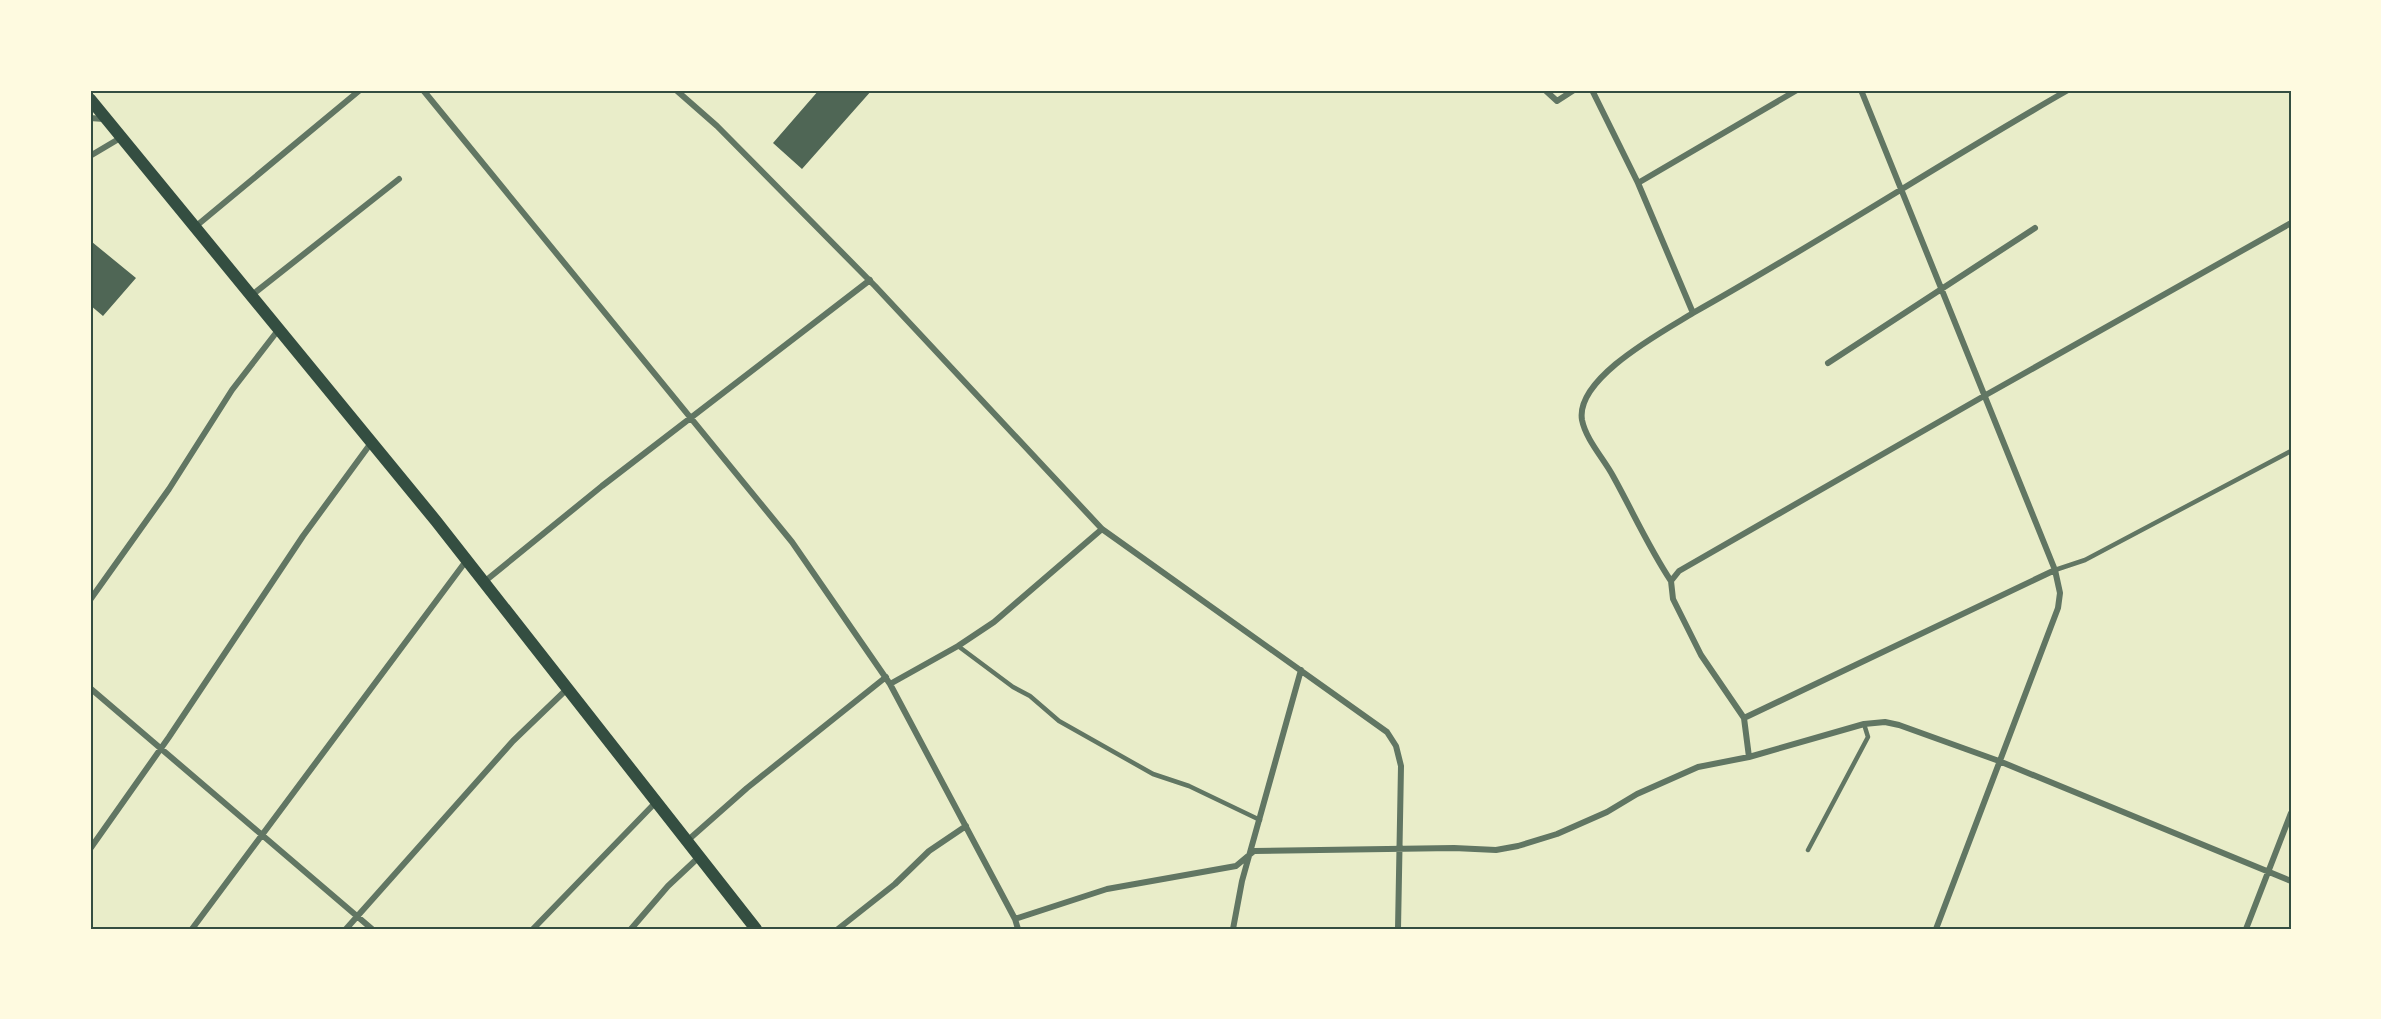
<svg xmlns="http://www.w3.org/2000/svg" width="2381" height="1019" font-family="Roboto,sans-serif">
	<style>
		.building { fill: #4f6655 }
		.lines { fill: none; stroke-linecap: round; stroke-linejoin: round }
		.service { stroke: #617663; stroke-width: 4.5 }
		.minor { stroke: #617663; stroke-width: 6 }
		.secondary { stroke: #344e41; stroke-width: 12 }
		.neatline { fill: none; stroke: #344e41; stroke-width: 2 }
	</style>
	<rect width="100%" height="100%" fill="#e9edc9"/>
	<!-- building -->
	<path class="building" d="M819 90H872L802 169 773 143Z
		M92 242 136 278 103 316 90 305V245Z"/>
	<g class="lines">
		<!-- service -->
		<path class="service" d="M2055 570 2085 560 2291 451
			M958 646 1013 687 1030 696 1059 721 1153 774 1189 786 1260 820
			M1808 850 1868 737 1864 724"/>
		<!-- minor -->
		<path class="minor" d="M423 90 792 542 890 684 1015 919 1018 929
			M676 90 717 126 875 286 1102 529 1387 732 1396 746 1401 766 1398 929
			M1545 90 1557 101 1574 90
			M1592 90 1638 183 1693 313C1820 242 1942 162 2068 90
			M1861 90 2055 570 2060 593 2058 608 1936 929
			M90 118 104 119
			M90 156 122 137
			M1638 183 1797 90
			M195 227 360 90
			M252 295 399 179
			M1828 363 2035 228
			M1671 581C1649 548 1633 512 1613 476 1604 459 1586 440 1582 420 1575 378 1664 331 1693 313
			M484 582 602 486 870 280
			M90 600 169 489 232 390 279 329
			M890 684 958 646 994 622 1102 529
			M90 688 372 929
			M1744 718 2055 570
			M1749 757 1744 718 1701 655 1673 599 1671 581 1679 571 1984 396 2291 223
			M687 841 747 788 886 677
			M90 849 169 737 303 536 371 443
			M1015 919 1107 889 1236 866 1254 851 1454 848 1496 850 1518 846 1557 834 1607 812 1637 794 1698 767 1749 757 1864 724 1885 722 1899 725 1999 761 2291 881
			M192 929 466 561
			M346 929 513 741 567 689
			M533 929 656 802
			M631 929 668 886 699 857
			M838 929 895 884 929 851 966 826
			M1233 929 1242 881 1301 670
			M2246 929 2291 813"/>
		<!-- secondary -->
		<path class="secondary" d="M90 99 436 521 756 929"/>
	</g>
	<!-- border -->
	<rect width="2381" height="1019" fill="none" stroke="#fefae0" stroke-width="183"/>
	<rect x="92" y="92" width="2198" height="836" class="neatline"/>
</svg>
